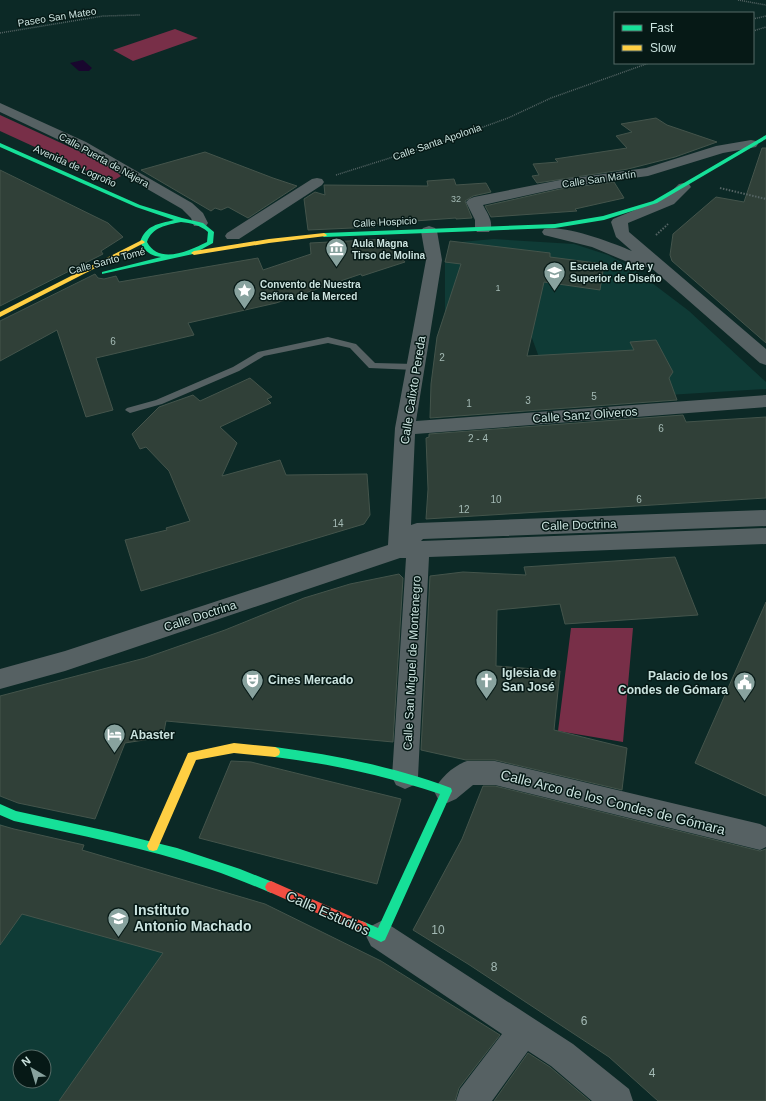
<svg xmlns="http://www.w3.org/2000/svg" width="766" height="1101" font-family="Arial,sans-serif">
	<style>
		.built { fill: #0f3b36; fill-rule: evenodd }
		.green { fill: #782f48 }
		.water { fill: #19062e }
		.building { fill: #304038; stroke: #44544b }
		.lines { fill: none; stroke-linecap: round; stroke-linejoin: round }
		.path-far1 { stroke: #556464; stroke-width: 1.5; stroke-dasharray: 1 1; stroke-linecap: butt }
		.path { stroke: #556464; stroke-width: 2; stroke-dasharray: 1.5 1.5; stroke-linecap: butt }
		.lane { fill: #566163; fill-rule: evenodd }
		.street { fill: #566163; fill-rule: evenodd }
		.fast { fill: #16e098; fill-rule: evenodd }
		.slow { fill: #ffcf43; fill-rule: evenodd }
		.jam { fill: #f24e42; fill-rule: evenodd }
		.labels { text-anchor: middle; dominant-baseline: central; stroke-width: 3; stroke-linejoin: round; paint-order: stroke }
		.far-number-label { font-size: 9px; fill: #a4bab5 }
		.far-street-label { font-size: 10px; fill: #cbe3df; stroke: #061916 }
		.far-poi-label { font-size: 10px; font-weight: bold; fill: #cbe3df; stroke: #061916; text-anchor: start }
		.number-label { font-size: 10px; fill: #a4bab5 }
		.street-label { font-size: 12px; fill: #cbe3df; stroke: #061916 }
		.poi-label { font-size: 12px; font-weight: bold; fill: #cbe3df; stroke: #061916; text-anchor: start }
		.near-number-label { font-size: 12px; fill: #a4bab5 }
		.near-street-label { font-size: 14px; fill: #cbe3df; stroke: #061916 }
		.near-poi-label { font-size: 14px; font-weight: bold; fill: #cbe3df; stroke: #061916; text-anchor: start }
	</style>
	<rect width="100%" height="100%" fill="#0c2926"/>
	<!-- built -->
	<path class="built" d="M494 239 574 244 608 255 631 267 689 311 766 382V389L604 399 540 360 529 330 445 312V262L449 243Z
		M0 824 16 831 265 904 209 972 157 1101H0ZM20 1057H44V1081H20Z"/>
	<!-- green -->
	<path class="green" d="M175 29 198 38 133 61 113 50Z
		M0 115 109 165 121 176 111 182 0 131Z
		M571 628H633L623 742 558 731Z"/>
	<!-- water -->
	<path class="water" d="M83 60 92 68 89 71H79L70 63Z"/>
	<!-- building -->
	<path class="building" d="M656 118 667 125 717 142 675 157 628 169 537 183 532 176 539 175 533 164 558 162 555 159 627 148 616 136 632 132 621 124Z
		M762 148H766V343L672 261 670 255 673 234 716 197 744 202Z
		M205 152 273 178 297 186 248 218 228 207 221 210 215 208 211 211 141 170Z
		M0 170 108 223 123 237 101 251 103 254 0 306Z
		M454 179 456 185 486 183 491 192 473 196 465 201 472 218 456 219V218L373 224 375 227 308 230 304 199 315 192 325 195 324 185 428 186 427 181Z
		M614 182 624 198 575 209 577 211 491 217 485 206 560 189Z
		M386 239 405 262 362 276 361 274 276 303 188 323 194 335 96 358 113 410 86 417 57 330 0 361V321L95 274 98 278 104 279 116 276 119 282 258 258 263 270 311 254 310 243Z
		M450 241 550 253V257L604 264 600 290 544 282 527 356 634 350 630 342 656 340 673 372 669 378 677 400 430 418 431 384 437 337 461 264 445 262Z
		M250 378 272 397 267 399 271 403 220 427 237 443 222 476 280 460 286 475 367 474 370 515 364 524 141 591 125 540 167 530 166 528 190 521 169 471 146 447 140 449 132 434 159 407 193 395 200 401Z
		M683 415 686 422 766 417V498L426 519 428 489 426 438 429 437V434Z
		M675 557 698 615 565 624 560 604 497 610 496 666 560 671 554 730 627 748 622 790 495 760H466L421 750 430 576 463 572 526 575 524 567Z
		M399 574 403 578 393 742 166 721 163 737 125 743 95 819 18 803 0 796V696L145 658 225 630 304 598 350 584Z
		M766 602V796L695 763Z
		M231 761 251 762 401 799 377 884 199 838Z
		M483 786H495L760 851 766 849V1101H658L609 1057 468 964 413 930 462 839Z
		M0 825 14 829 84 845 82 850 265 904 381 961 500 1035 459 1088 455 1101H59L163 953 22 914 0 945Z
		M528 1053 550 1067 590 1101H494Z"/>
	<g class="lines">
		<!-- path-far1 -->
		<path class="path-far1" d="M738 0 766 5
			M753 19 766 16
			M753 31 766 27
			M0 33 103 16 140 15
			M336 175 450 139 508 118 551 98 649 63"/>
		<!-- path -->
		<path class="path" d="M720 188 766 199
			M656 235 668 224"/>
		<!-- lane -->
		<path class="lane" d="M328 337 356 344 375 363 415 364 420 367 415 370 369 368 350 348 328 343 264 356 239 371 162 404 130 413 125 410 127 408 156 400 233 367 258 352Z"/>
		<!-- street -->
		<path class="street" d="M0 103 86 142 192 203 203 213 208 223 206 226H194L191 218 182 209 76 148 0 112Z
			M751 140 756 141 758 144 756 147 723 153 648 176 560 188 483 205C487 213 495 223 489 232H477L475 229V220L466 202 469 199 474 197 560 180 646 168 716 146Z
			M317 178 322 179 324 182 322 185 239 239H227L225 236 227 233 312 179Z
			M684 183 689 184 691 187 674 204 628 223 629 232 766 349V365L760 363 649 266 643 268 637 266 592 247 544 235 542 232 544 229C563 224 614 243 632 251L616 237 611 222 613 219 664 198 679 184Z
			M429 226 435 228 437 231 442 260 416 421 766 395V407L415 434 411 525 417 523 766 510V526L423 539 421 541 766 528V544L429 557 418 777 414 785 405 789 396 785 392 777 406 558H400L65 671 0 689V669L65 651 388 545 395 428 426 260 421 231 423 228Z
			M467 761H495L760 824 766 827V847L760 850 495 785H473L456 799 447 803 438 799 434 791C440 778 453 766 467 761Z
			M381 921 391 926 573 1044 629 1089 633 1101H592L551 1066 528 1051 492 1101H456L460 1089 502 1034 371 946 366 936 371 926Z"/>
		<!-- fast -->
		<path class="fast" d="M766 135V139L657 203 604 220 555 228 324 237 321 235 324 233 555 224 603 216 653 201Z
			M0 143 140 205 182 218 203 223 214 232 213 243 193 254 102 274V272L161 257C150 256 145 251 140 242 146 225 158 224 174 220L136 207 0 147ZM181 222C191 223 200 225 208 232L207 242C189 251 159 265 147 242 152 227 167 225 181 222Z
			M275 747C334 755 395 767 451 788L452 791 385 940 381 942 358 931 356 927 358 923 362 921 378 928 440 794C386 776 331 764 275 757L271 755 270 752 271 749Z
			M0 804 16 811 112 832 177 848 240 869 275 883 277 887 275 891 271 893C250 884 230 876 209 869 145 848 79 835 14 821L0 815Z"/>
		<!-- slow -->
		<path class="slow" d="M324 233 327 235 326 236 269 243 194 255 191 253 194 251 269 239Z
			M142 240 145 242 144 243 0 317V312Z
			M234 743 275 747 279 749 280 752 279 755 275 757 234 753 196 760 157 850 153 851 149 850 147 846 188 753Z"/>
		<!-- jam -->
		<path class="jam" d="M271 881 366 923 368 927 366 931 362 933 267 891 265 887 267 883Z"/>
	</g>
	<!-- icons -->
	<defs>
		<symbol id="museum-pin" viewBox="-11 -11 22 30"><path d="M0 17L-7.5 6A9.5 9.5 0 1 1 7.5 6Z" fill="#88a29e" stroke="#061916"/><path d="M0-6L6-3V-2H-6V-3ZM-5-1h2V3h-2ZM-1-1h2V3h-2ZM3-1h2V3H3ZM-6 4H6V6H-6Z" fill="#fff"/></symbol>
		<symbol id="university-pin" viewBox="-11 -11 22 30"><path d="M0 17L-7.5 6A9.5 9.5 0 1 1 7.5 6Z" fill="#88a29e" stroke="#061916"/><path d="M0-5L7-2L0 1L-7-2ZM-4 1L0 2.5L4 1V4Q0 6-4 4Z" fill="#fff"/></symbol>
		<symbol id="sight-pin" viewBox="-11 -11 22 30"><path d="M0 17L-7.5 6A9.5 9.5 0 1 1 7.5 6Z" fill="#88a29e" stroke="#061916"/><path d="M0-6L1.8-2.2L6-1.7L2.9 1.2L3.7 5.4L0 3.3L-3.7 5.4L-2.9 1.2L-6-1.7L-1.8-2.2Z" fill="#fff"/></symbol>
		<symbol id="theatre-pin" viewBox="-11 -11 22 30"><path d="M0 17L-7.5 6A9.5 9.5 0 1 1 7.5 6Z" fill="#88a29e" stroke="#061916"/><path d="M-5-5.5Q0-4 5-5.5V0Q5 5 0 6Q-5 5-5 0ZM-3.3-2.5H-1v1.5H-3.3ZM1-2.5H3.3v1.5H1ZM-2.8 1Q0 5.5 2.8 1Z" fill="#fff"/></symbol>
		<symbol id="church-pin" viewBox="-11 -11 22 30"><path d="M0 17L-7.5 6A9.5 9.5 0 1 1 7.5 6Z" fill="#88a29e" stroke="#061916"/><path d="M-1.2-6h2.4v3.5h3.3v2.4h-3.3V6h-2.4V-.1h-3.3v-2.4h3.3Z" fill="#fff"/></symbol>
		<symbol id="civic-pin" viewBox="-11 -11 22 30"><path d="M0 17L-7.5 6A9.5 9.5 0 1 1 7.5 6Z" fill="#88a29e" stroke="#061916"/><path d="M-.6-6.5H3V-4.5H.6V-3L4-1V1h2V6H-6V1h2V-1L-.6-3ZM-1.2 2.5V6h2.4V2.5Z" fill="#fff"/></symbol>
		<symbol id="hotel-pin" viewBox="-11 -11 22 30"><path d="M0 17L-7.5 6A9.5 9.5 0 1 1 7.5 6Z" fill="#88a29e" stroke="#061916"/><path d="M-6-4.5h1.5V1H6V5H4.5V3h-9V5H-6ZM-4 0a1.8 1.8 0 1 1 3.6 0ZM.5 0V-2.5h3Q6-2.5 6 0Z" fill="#fff"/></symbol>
		<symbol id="school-pin" viewBox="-11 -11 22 30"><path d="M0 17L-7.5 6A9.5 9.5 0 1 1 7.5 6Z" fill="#88a29e" stroke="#061916"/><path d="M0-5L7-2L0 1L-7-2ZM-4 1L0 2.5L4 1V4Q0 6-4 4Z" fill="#fff"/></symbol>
	</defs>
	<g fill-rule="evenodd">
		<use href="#museum-pin" x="324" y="236" width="25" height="34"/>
		<use href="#university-pin" x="542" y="260" width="25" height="34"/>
		<use href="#sight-pin" x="232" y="278" width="25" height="34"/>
		<use href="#theatre-pin" x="240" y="668" width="25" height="34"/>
		<use href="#church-pin" x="474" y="668" width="25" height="34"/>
		<use href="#civic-pin" x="732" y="670" width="25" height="34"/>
		<use href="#hotel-pin" x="102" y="722" width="25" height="34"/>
		<use href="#school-pin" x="106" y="906" width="25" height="34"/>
	</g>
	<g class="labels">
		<!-- far-number labels -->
		<g class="far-number-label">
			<text x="456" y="199">32</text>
			<text x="498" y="288">1</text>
		</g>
		<!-- far-street labels -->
		<g class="far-street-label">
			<text transform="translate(57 17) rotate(-9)">Paseo San Mateo</text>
			<text transform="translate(437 142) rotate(-19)">Calle Santa Apolonia</text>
			<text transform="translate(104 160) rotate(29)">Calle Puerta de Nájera</text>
			<text transform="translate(75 166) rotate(24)">Avenida de Logroño</text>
			<text transform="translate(599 179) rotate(-8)">Calle San Martín</text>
			<text transform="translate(385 222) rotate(-3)">Calle Hospicio</text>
			<text transform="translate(107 261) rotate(-15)">Calle Santo Tomé</text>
		</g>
		<!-- far-poi labels -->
		<g class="far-poi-label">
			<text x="352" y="243">Aula Magna<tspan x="352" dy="12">Tirso de Molina</tspan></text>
			<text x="570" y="266">Escuela de Arte y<tspan x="570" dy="12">Superior de Diseño</tspan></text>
			<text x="260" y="284">Convento de Nuestra<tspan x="260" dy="12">Señora de la Merced</tspan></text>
		</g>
		<!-- number labels -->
		<g class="number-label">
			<text x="113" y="341">6</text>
			<text x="442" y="357">2</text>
			<text x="594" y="396">5</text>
			<text x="528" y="400">3</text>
			<text x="469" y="403">1</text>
			<text x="661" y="428">6</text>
			<text x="478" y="438">2 - 4</text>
			<text x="496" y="499">10</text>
			<text x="639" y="499">6</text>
			<text x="464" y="509">12</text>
			<text x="338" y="523">14</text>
		</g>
		<!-- street labels -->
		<g class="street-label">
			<text transform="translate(413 390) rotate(-81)">Calle Calixto Pereda</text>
			<text transform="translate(585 415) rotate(-4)">Calle Sanz Oliveros</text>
			<text transform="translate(579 525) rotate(-2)">Calle Doctrina</text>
			<text transform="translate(200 616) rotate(-18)">Calle Doctrina</text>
			<text transform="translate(412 663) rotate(-87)">Calle San Miguel de Montenegro</text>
		</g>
		<!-- poi labels -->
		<g class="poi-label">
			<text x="502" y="673">Iglesia de<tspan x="502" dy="14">San José</tspan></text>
			<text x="728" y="676" text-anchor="end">Palacio de los<tspan x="728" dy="14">Condes de Gómara</tspan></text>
			<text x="268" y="680">Cines Mercado</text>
			<text x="130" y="735">Abaster</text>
		</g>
		<!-- near-number labels -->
		<g class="near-number-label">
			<text x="438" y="930">10</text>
			<text x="494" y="967">8</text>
			<text x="584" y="1021">6</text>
			<text x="652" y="1073">4</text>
		</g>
		<!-- near-street labels -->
		<g class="near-street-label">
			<text transform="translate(613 802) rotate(14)">Calle Arco de los Condes de Gómara</text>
			<text transform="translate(328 913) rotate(24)">Calle Estudios</text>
		</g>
		<!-- near-poi labels -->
		<g class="near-poi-label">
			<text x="134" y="910">Instituto<tspan x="134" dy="16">Antonio Machado</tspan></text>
		</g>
	</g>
	<!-- legend -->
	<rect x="614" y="12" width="140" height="52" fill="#061916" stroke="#556a66"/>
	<rect x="622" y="25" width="20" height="6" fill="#16e098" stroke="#556a66"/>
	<text x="650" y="32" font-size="12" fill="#cbe3df">Fast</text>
	<rect x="622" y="45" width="20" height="6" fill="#ffcf43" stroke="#556a66"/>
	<text x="650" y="52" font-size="12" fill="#cbe3df">Slow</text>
	<!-- north arrow -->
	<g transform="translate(32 1069) rotate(322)"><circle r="19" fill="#061916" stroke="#556a66"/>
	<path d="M0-3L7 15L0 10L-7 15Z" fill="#88a29e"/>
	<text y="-6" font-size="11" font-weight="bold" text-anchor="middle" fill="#cbe3df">N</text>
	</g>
</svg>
